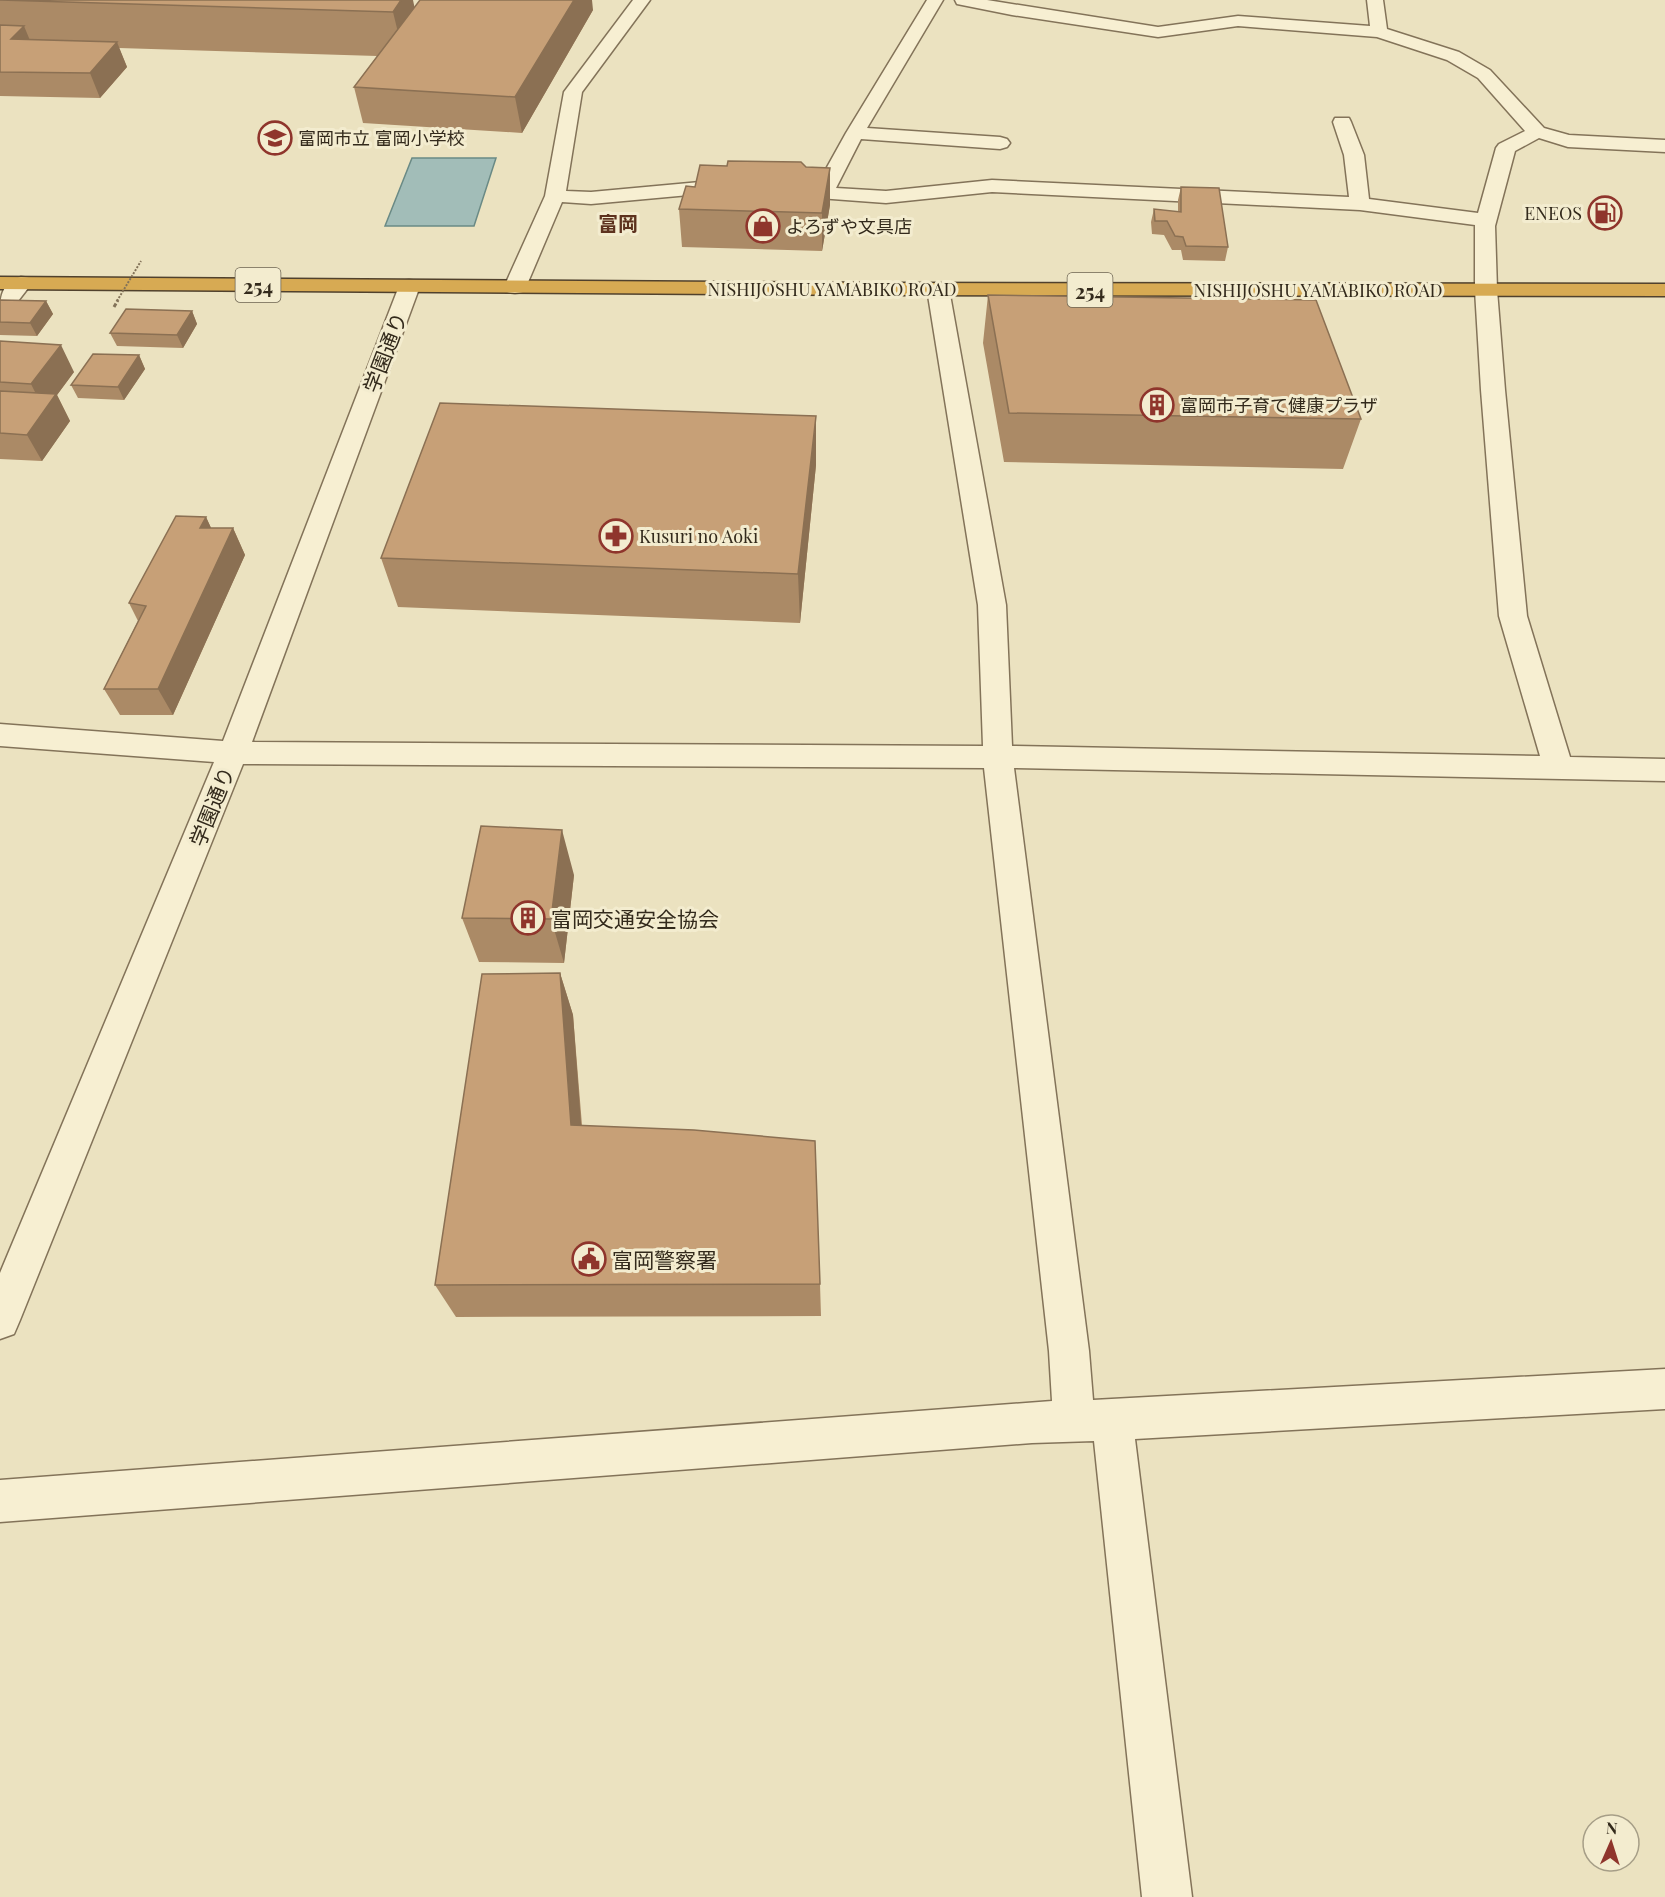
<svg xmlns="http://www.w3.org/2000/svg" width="1665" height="1897" font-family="'Playfair Display','Noto Sans JP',serif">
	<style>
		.water { fill: #a2bdb8; stroke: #6a8a85; stroke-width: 1.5 }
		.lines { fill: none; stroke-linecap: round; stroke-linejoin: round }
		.minor-casing { stroke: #837359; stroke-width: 3 }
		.highway-casing { stroke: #50412d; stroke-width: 3 }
		.minor { fill: #f7efd2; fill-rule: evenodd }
		.highway { fill: #d7aa53; fill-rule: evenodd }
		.path-bridge-far1 { stroke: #837359; stroke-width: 2; stroke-dasharray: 2 1.5; stroke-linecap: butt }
		.path-bridge { stroke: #837359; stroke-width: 3; stroke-dasharray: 4 2; stroke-linecap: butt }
		.wall { fill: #ab8a66 }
		.shaded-wall { fill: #8b7053 }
		.building { fill: #c7a077; stroke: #8b7053; stroke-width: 1.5 }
		.labels { text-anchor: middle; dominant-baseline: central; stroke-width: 6; stroke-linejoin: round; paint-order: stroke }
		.far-poi-label { font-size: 18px; fill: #332a1c; stroke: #f3eccf; text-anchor: start }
		.far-street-label { font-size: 18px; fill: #332a1c; stroke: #f3eccf }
		.far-quarter-label { font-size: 20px; font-weight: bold; fill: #5d321e; stroke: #f3eccf }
		.shield { fill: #f3eccf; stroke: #6d6452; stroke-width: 1.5 }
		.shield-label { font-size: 20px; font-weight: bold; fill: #332a1c }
		.street-label { font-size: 21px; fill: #332a1c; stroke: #f3eccf }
		.poi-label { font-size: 21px; fill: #332a1c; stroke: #f3eccf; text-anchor: start }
	</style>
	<rect width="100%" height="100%" fill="#ebe2c0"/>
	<!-- water -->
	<path class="water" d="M412 158H496L474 226H385Z"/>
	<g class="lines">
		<defs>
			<path id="minor" d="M633 0H650L582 92 566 191 591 192 711 181 737 184 740 188 737 192 711 193 591 204 562 202 526 287 523 292 515 293 507 292 504 287 545 196 564 92Z
				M927 0H943L867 128 1000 137 1007 139 1010 143 1007 147 1000 149 861 139 836 188 886 191 992 180 1349 197 1344 155 1333 122 1335 118H1349L1351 122 1364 155 1369 199 1478 213 1496 148 1499 144 1525 131 1478 78 1447 60 1377 37 1238 26 1158 37 1012 15 957 4 955 0H987L1158 27 1238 16 1370 26 1367 0H1383L1387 29 1459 52 1490 70 1544 128 1569 135 1665 140V152L1568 147 1539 138 1515 151 1495 226 1497 290 1505 390 1527 616 1570 757 1665 759V781L1014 768 1089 1351 1093 1400 1665 1369V1409L1135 1439 1192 1897H1142L1094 1441 1032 1443 0 1522V1480L1052 1401 1049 1351 984 768 243 764 20 1320 14 1334 0 1339V1273L214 762 0 746V724L223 741 401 281 409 280 417 281 420 286 252 742 983 746 978 605 927 289 930 284 938 283 946 284 949 289 1006 605 1012 746 1540 756 1499 616 1481 390 1475 290V225L1360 210 992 192 886 203 778 195 775 191 778 187H816L846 133Z
				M21 277 29 278 32 283 8 314 0 316C0 298 1 282 21 277Z"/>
			<path id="highway" d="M0 277 887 283 1665 284V296L887 295 0 289Z"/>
		</defs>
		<!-- minor casing -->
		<use href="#minor" class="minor-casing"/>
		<!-- highway casing -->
		<use href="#highway" class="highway-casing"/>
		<!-- minor -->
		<use href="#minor" class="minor"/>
		<!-- highway -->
		<use href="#highway" class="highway"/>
		<!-- path-bridge-far1 -->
		<path class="path-bridge-far1" d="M117 301 141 261"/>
		<!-- path-bridge -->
		<path class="path-bridge" d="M114 307 118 300"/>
	</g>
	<!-- wall -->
	<path class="wall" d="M0 0 414 7 593 10 522 133 363 123 354 87 377 56 119 48 127 67 100 98 0 96Z
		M1181 187 1228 247 1225 261 1183 260 1181 250H1172L1164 235 1152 234 1151 222 1154 209 1178 212V200Z
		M830 205 822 251 682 247 679 209Z
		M988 295 1361 419 1343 469 1004 462 983 343Z
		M0 300 46 301 53 314 37 336 0 335Z
		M192 311 197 324 183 348 117 346 110 333Z
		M0 341 74 372 57 395 70 421 42 461 0 459Z
		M139 355 145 369 124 400 78 398 71 385Z
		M816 465 800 623 398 607 381 558Z
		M206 517 211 528H233L245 555 173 715H120L104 689 138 621 129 603Z
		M574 875 564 963 479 962 462 918Z
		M560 973 573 1015 582 1125 820 1284 821 1316 456 1317 435 1285Z"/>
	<!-- shaded-wall -->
	<path class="shaded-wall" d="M401 0H413L419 29 404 57 393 12Z
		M574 0H592L593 10 522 133 515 97Z
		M24 26 34 50 11 39Z
		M117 42 127 67 100 98 90 73Z
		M830 168V205L822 251V213Z
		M46 301 53 314 37 336 30 323Z
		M192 311 197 324 183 348 177 335Z
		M61 345 74 372 57 395 70 421 42 461 27 435 44 410 31 384Z
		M139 355 145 369 124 400 118 387Z
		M816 416V465L800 623 798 574Z
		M206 517 218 543 200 528Z
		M233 528 245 555 173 715 158 689Z
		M562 830 574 875 564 963 551 919Z
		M560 973 573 1015 584 1163 571 1125Z"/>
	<!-- building -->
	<path class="building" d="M0 0H401L393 12Z
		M420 0H574L515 97 354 87Z
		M0 25 24 26 11 39 117 42 90 73 0 72Z
		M728 161 801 162 806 167 830 168 822 213 679 209 686 186 695 187 700 165 727 166Z
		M1181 187 1219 188 1228 247 1186 246 1183 237 1175 236 1167 221H1155L1154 209 1181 212Z
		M988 295 1316 300 1361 419 1009 413Z
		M0 300 46 301 30 323 0 322Z
		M126 309 192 311 177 335 110 333Z
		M0 341 61 345 31 384 0 382Z
		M93 354 139 355 118 387 71 385Z
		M0 391 56 394 27 435 0 433Z
		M440 403 816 416 798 574 381 558Z
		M176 516 206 517 200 528H233L158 689H104L146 606 129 603Z
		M481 826 562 830 551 919 462 918Z
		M560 973 571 1125 694 1130 815 1141 820 1284 435 1285 482 974Z"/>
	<!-- icons -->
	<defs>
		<symbol id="school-ring" viewBox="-11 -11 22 22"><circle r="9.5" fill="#f3eccf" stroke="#8f352c" stroke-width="1.5"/><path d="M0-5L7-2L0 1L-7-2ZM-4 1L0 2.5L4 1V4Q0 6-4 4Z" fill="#8f352c"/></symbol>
		<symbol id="fuel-ring" viewBox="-11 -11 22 22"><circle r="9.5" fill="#f3eccf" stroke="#8f352c" stroke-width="1.5"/><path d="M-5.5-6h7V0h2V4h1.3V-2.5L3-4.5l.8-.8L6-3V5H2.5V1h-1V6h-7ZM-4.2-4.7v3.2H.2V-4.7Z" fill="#8f352c"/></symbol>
		<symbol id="shop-ring" viewBox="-11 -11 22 22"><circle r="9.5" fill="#f3eccf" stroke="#8f352c" stroke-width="1.5"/><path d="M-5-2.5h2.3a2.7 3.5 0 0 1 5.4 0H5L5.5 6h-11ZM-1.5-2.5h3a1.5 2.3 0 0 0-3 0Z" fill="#8f352c"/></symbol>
		<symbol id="building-ring" viewBox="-11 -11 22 22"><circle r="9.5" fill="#f3eccf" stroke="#8f352c" stroke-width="1.5"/><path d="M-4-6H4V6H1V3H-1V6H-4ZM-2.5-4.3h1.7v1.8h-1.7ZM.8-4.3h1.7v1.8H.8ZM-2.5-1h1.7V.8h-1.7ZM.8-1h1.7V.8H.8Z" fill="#8f352c"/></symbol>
		<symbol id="pharmacy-ring" viewBox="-11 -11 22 22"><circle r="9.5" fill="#f3eccf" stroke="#8f352c" stroke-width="1.5"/><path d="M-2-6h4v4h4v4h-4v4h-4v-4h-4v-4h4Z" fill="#8f352c"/></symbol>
		<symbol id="civic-ring" viewBox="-11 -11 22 22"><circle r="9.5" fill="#f3eccf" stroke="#8f352c" stroke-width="1.5"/><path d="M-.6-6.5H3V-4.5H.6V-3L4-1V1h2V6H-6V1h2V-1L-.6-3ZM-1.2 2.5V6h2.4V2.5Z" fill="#8f352c"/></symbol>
	</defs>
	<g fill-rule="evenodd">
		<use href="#school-ring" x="256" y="119" width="38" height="38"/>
		<use href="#fuel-ring" x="1586" y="194" width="38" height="38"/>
		<use href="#shop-ring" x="744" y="207" width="38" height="38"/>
		<use href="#building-ring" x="1138" y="386" width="38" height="38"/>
		<use href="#pharmacy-ring" x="597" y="517" width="38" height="38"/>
		<use href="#building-ring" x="509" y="899" width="38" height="38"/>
		<use href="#civic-ring" x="570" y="1240" width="38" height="38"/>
	</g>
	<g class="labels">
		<!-- far-poi labels -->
		<g class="far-poi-label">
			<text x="298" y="138">富岡市立 富岡小学校</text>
			<text x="1582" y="213" text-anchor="end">ENEOS</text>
			<text x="786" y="226">よろずや文具店</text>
			<text x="1180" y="405">富岡市子育て健康プラザ</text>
			<text x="639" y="536">Kusuri no Aoki</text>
		</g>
		<!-- far-street labels -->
		<g class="far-street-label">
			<text x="832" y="289">NISHIJOSHU YAMABIKO ROAD</text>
			<text x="1318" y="290">NISHIJOSHU YAMABIKO ROAD</text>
		</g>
		<!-- far-quarter labels -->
		<g class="far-quarter-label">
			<text x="618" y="222">富岡</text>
		</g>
		<!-- shield labels -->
		<g class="shield">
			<rect x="235.5" y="268" width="45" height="34" rx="4.5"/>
			<rect x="1067.5" y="273" width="45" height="34" rx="4.5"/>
		</g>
		<g class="shield-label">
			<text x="258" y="285">254</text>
			<text x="1090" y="290">254</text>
		</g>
		<!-- street labels -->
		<g class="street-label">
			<text transform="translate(384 352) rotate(-69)">学園通り</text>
			<text transform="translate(211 806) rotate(-68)">学園通り</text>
		</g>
		<!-- poi labels -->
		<g class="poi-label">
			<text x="551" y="918">富岡交通安全協会</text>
			<text x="612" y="1259">富岡警察署</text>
		</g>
	</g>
	<!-- north arrow -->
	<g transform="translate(1611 1843) rotate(3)"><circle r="28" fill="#f3eccf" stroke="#a69e87" stroke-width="1.5"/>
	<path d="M0-4.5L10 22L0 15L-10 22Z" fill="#8f352c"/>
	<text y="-9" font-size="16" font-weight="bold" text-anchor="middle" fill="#332a1c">N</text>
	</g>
</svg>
